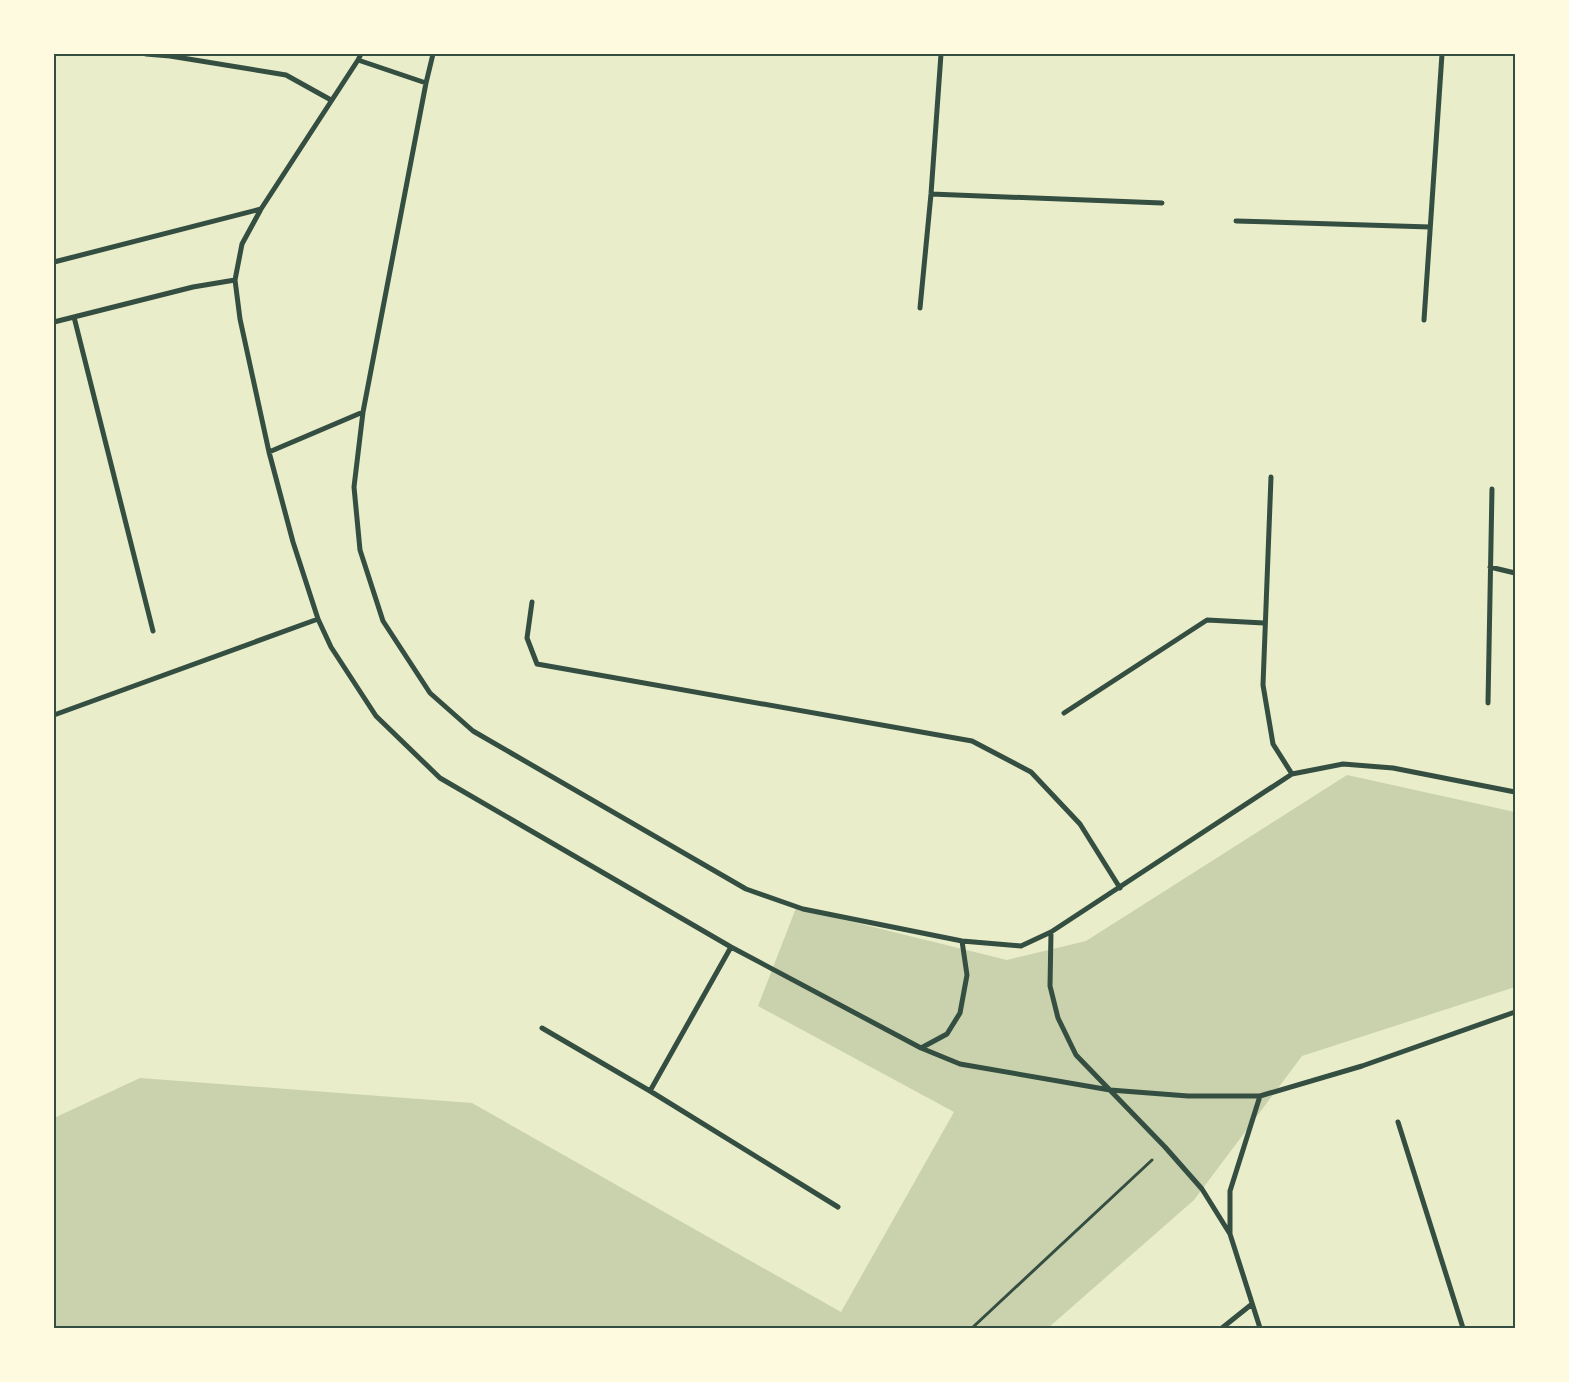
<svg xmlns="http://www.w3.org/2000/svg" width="1569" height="1382" font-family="Jost,sans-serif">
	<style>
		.green { fill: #cad2ad }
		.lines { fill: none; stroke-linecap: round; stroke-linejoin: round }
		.path { stroke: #344e41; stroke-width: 3 }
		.minor { stroke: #344e41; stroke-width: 5 }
		.neatline { fill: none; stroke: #344e41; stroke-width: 2 }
	</style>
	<rect width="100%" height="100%" fill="#e9edc9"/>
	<!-- green -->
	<path class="green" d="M1347 775 1515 812V987L1302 1056 1194 1200 1048 1328H54V1118L140 1078 472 1103 841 1312 954 1112 758 1006 796 908 1007 960 1086 941Z"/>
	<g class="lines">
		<!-- path -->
		<path class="path" d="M972 1328 1152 1160"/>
		<!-- minor -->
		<path class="minor" d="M146 54 170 56 286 75 331 100
			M361 54 358 60 261 209 242 244 235 280 240 319 269 452 293 542 318 619 331 647 376 716 440 778 731 947 921 1048 960 1064 1110 1090 1188 1096H1260L1362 1066 1515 1012
			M433 54 426 83 363 412 354 487 360 550 383 621 430 693 473 731 746 889 803 909 962 941 1021 946 1051 932 1292 774 1343 764 1393 768 1515 792
			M358 60 426 83
			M931 194 1162 203
			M1236 221 1430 227
			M54 262 261 209
			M920 308 931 194 941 54
			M74 317 153 631
			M1424 320 1442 54
			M54 322 193 287 235 280
			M269 452 363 412
			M1271 477 1263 685 1273 744 1292 774
			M1490 567 1515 573
			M532 602 527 638 537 664 972 741 1031 772 1080 824 1120 888
			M1488 703 1492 489
			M1064 713 1207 620 1264 623
			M54 715 318 619
			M1051 932 1050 986 1058 1018 1076 1055 1165 1147 1202 1189 1230 1234 1260 1328
			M542 1028 650 1091 838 1207
			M921 1048 947 1034 960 1013 967 975 962 941
			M650 1091 731 947
			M1398 1122 1463 1328
			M1230 1233V1191L1260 1096
			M1222 1328 1252 1304"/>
	</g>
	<!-- border -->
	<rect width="1569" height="1382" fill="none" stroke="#fefae0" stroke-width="110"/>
	<rect x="55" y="55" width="1459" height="1272" class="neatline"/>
</svg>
